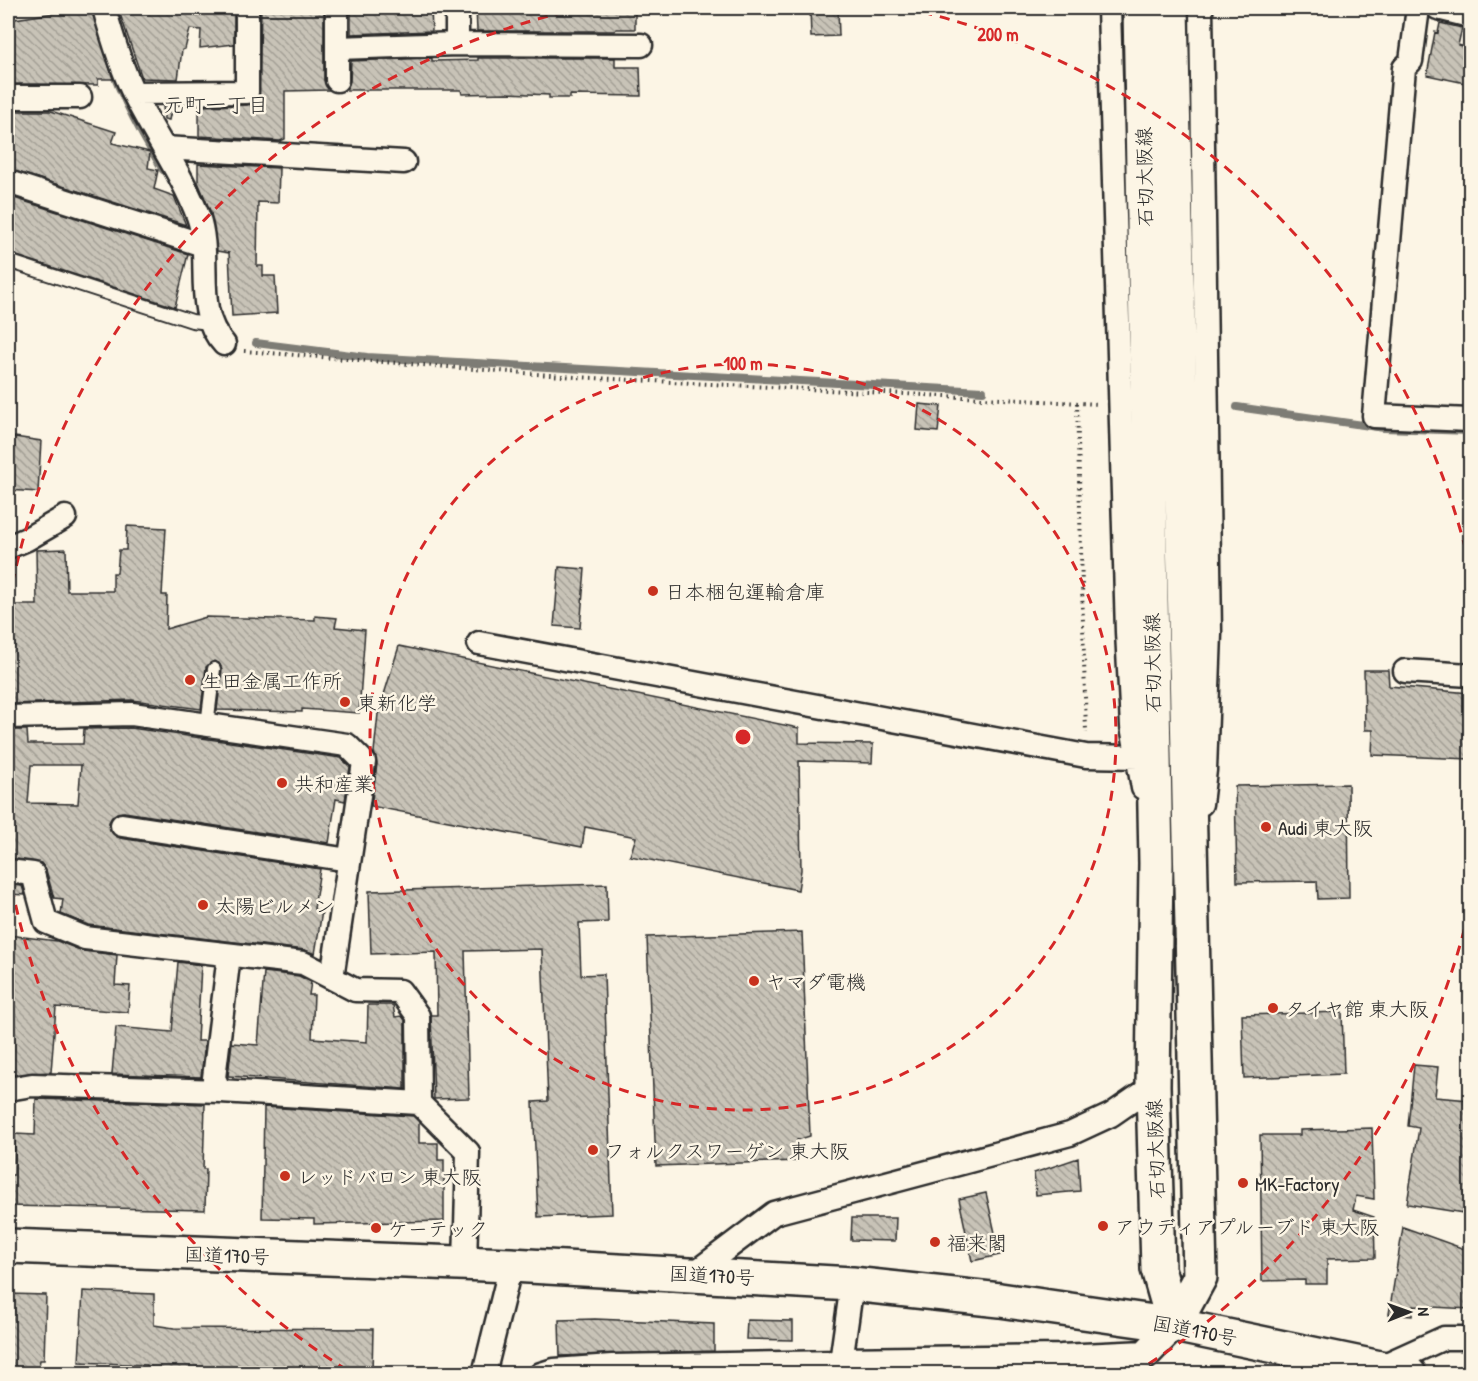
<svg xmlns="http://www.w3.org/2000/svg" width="1478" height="1381" font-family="'Patrick Hand','Klee One',sans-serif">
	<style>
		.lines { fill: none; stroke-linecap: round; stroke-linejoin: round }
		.stream { stroke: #7d7b74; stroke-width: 8 }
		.building { fill: url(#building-back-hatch); stroke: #2b2b2b; stroke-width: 1.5; fill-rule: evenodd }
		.service-casing { stroke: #2b2b2b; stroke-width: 16 }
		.minor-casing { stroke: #2b2b2b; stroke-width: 27 }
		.tertiary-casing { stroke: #2b2b2b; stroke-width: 33 }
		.secondary-casing { stroke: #2b2b2b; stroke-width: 38 }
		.trunk-casing { stroke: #2b2b2b; stroke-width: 38 }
		.path { stroke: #2b2b2b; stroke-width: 4; stroke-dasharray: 1.5 4.5; stroke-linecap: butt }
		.service { stroke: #fcf5e5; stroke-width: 12 }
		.minor { stroke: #fcf5e5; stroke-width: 22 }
		.tertiary { stroke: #fcf5e5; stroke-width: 28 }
		.secondary { stroke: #fcf5e5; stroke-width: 33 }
		.trunk { stroke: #fcf5e5; stroke-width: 33 }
		.ring { fill: none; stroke: #d62828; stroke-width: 3; stroke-dasharray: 10 8 }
		.poi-dot { fill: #c8321e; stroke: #fcf5e5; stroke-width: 2 }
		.labels { text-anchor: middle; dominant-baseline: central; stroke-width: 5; stroke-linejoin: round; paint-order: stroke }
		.street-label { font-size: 20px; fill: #2b2b2b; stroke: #fcf5e5 }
		.poi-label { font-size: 20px; fill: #2b2b2b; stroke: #fcf5e5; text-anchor: start }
		.neighbourhood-label { font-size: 21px; fill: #2b2b2b; stroke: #fcf5e5 }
		.centre { fill: #d62828; stroke: #fcf5e5; stroke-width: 3 }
		.ring-label { font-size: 18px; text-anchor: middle; font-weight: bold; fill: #d62828; stroke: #fcf5e5; stroke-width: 5; stroke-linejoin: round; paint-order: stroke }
	</style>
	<defs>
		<pattern id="building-back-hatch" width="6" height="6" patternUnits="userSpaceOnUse" patternTransform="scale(1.5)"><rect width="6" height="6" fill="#c8c3b7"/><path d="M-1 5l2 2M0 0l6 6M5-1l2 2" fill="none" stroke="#a39f95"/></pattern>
	</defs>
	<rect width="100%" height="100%" fill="#fcf5e5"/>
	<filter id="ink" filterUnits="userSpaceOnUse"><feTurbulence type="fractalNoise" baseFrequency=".0167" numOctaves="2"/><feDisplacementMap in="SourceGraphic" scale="12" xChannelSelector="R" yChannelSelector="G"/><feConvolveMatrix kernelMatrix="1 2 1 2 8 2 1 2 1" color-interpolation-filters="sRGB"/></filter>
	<g filter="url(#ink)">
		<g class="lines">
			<!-- stream -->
			<path class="stream" d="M99 31C113 82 136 126 163 170
				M256 343 367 357 983 391
				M1237 407 1384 428 1470 431"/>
		</g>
		<!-- building -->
		<path class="building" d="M88 8H91L113 79H98V85L8 84V20Z
			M118 8H234V44L200 48 201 30 190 29 185 49 182 50 178 79 142 78Z
			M261 8H324V80L329 90 285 91V139L280 141 199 136V106L247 105 259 98Z
			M351 8H431L432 31 351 34Z
			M476 8H635V29H616L615 31H477Z
			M810 8H838L839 36 811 37Z
			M1440 23 1462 28 1458 45 1470 48V84L1427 75 1435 32 1438 33Z
			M432 58V61L478 60V58H615V67H640L641 96 570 95V98H549V95L507 93 462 94 461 90H346L350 81 351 61Z
			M163 106H172L169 120 164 119Z
			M8 111H51L116 132 112 143 150 152 148 168 158 170 154 189 174 196 186 225 8 169Z
			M198 164 279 168 278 203 258 202 257 266H263V276H275L277 313 232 316 229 253 217 251 211 213 198 182Z
			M8 196 188 254 175 307 8 253Z
			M919 404 941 406 938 432 917 430Z
			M8 436 41 441 38 492 8 490Z
			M127 526 166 528 162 595H167L166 629 206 617 315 620V616L337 618 335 627 365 630 359 713 302 709V712L217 710 222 669 219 663 214 661 206 667 201 709 132 700 8 704V605H37L36 550 66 549 67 591H113V573H117L119 550H126Z
			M559 567 585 569 580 628 554 626Z
			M399 646 799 728V743L873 744 872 763 799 761 801 870 798 890 630 856 636 837 585 827 582 847 371 806 377 764 374 752 378 714Z
			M1364 670H1388L1389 686 1470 693V759L1372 755 1373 730H1365Z
			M131 728 341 758 350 767 345 801 336 799 329 843 124 812 117 813 109 822 110 830 120 838 320 869 314 909 322 911 315 954 305 950 88 925 61 914 63 899 54 898 46 870 41 863 9 858 13 812 8 811V730H27L28 744H83L84 729ZM31 765H81L78 804 28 803Z
			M1348 784 1349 898 1318 899 1317 881 1237 882 1235 786Z
			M607 884 608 922 579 923 581 975 604 974 612 1214 538 1217 533 1102 548 1101 542 949 465 951 469 1098 434 1099 431 1015H437L436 952 371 954 369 891Z
			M8 885 22 886 25 895 8 894Z
			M802 932 810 1136 797 1140 798 1161 656 1166 647 937Z
			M8 935 57 941 83 951 117 955 115 985 130 986 128 1012 56 1007 51 1072 8 1075Z
			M178 962 201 965 197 1041H205L201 1077 112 1074 116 1027 172 1032Z
			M264 972 299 976 311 982 309 995H314L312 1038 367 1042 368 1005H393L395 1017 402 1016 405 1020V1089L228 1076 232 1043 258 1045Z
			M1342 1012 1344 1074 1244 1078 1242 1015Z
			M1414 1065 1438 1067 1435 1097 1470 1100V1214L1407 1204 1419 1128 1408 1126Z
			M36 1099 205 1104 203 1169H206L205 1210 8 1206V1175H14L15 1134 35 1135Z
			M264 1107 413 1116 419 1122V1143H438V1160H444V1221L314 1224V1219L262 1218Z
			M1372 1128 1374 1199 1356 1196 1353 1210 1374 1217 1375 1258 1327 1259V1284H1305V1280L1262 1281 1260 1135H1300V1130Z
			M1078 1158 1080 1191 1036 1195 1034 1173Z
			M986 1193 1000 1255 972 1261 959 1199Z
			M852 1218H896L895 1241 851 1240Z
			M1403 1227 1470 1251V1309L1413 1306 1412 1316 1389 1314Z
			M83 1291 154 1294V1325L174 1328 373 1329 372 1373 147 1374V1365L79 1362Z
			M9 1294 46 1295 44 1360H40L38 1373 8 1368Z
			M595 1319 714 1324V1351L560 1356 559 1320Z
			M747 1320 793 1321V1340L746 1339Z"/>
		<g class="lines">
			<defs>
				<path id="service" d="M8 261 192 321 210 323
					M207 725 214 669"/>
				<path id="minor" d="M104 8C112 37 121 67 134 94 154 135 182 174 198 216 213 258 192 310 224 344
					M337 8V80
					M457 8V44
					M1109 8 1127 632 1132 726 1143 788
					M1201 8 1210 633 1205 770 1201 804
					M1418 8 1411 61 1404 68 1374 416 1470 420
					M1438 8 1470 16
					M337 48 457 44 641 45
					M133 93 247 92V8
					M8 97H80
					M164 148 404 162
					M8 182 203 245
					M8 547 27 539 65 517
					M479 643 1086 756 1138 757
					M1405 671 1470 675
					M8 717 132 714 347 745 364 762 332 978
					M122 825 349 860
					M8 871 33 874 46 922 85 938 303 963 355 990 400 991 418 1016 419 1103 468 1152 465 1264
					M229 955 214 1078 220 1091 419 1103
					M8 1089 32 1085 220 1091
					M693 1274 774 1213 1070 1134 1111 1115 1153 1086
					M1380 1371V1367L1444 1338H1470
					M484 1374 511 1265
					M541 1374 554 1370 612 1366 841 1362 852 1284"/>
				<path id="tertiary" d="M840 1374 841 1362 1061 1359 1145 1355 1174 1325"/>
				<path id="secondary" d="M1140 8 1156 863 1153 1086 1158 1269 1174 1325
					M1171 8 1200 1277 1174 1325"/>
				<path id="trunk" d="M8 1246 511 1265 852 1284 1000 1300 1174 1325 1409 1374"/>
			</defs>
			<!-- service casing -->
			<use href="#service" class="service-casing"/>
			<!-- minor casing -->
			<use href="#minor" class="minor-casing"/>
			<!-- tertiary casing -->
			<use href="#tertiary" class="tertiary-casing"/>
			<!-- secondary casing -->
			<use href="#secondary" class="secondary-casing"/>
			<!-- trunk casing -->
			<use href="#trunk" class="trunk-casing"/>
			<!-- path -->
			<path class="path" d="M244 351 575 377 1099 404
				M1077 403 1086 733"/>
			<!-- service -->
			<use href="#service" class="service"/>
			<!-- minor -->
			<use href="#minor" class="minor"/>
			<!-- tertiary -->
			<use href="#tertiary" class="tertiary"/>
			<!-- secondary -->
			<use href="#secondary" class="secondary"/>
			<!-- trunk -->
			<use href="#trunk" class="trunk"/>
		</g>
	</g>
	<!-- distance rings -->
	<g class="ring">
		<circle cx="743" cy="737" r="373"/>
		<path d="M1469 911A747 747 0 0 1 1139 1370M347 1370A747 747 0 0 1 9 873M9 601A747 747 0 0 1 581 8M905 8A747 747 0 0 1 1469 563"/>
	</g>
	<!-- markers -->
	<g class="poi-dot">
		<circle cx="653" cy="591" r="6"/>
		<circle cx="190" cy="680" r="6"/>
		<circle cx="345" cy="702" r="6"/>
		<circle cx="282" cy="783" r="6"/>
		<circle cx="1266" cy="827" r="6"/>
		<circle cx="203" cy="905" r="6"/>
		<circle cx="754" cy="981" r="6"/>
		<circle cx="1273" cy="1008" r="6"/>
		<circle cx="593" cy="1150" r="6"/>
		<circle cx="285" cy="1176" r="6"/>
		<circle cx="1243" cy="1183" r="6"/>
		<circle cx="1103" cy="1226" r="6"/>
		<circle cx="376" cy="1228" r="6"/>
		<circle cx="935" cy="1242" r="6"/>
	</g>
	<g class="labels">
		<!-- street labels -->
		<g class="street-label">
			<text transform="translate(1144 177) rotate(-91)">石切大阪線</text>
			<text transform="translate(1152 663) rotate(-91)">石切大阪線</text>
			<text transform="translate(1155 1149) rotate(-92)">石切大阪線</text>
			<text transform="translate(227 1255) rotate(2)">国道170号</text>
			<text transform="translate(712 1275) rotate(3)">国道170号</text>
			<text transform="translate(1195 1330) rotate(11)">国道170号</text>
		</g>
		<!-- poi labels -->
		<g class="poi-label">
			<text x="665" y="591">日本梱包運輸倉庫</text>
			<text x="202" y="680">生田金属工作所</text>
			<text x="357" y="702">東新化学</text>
			<text x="294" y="783">共和産業</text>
			<text x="1278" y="827">Audi 東大阪</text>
			<text x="215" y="905">太陽ビルメン</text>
			<text x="766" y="981">ヤマダ電機</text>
			<text x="1285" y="1008">タイヤ館 東大阪</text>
			<text x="605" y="1150">フォルクスワーゲン 東大阪</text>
			<text x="297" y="1176">レッドバロン 東大阪</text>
			<text x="1255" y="1183">MK-Factory</text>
			<text x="1115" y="1226">アウディアプルーブド 東大阪</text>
			<text x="388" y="1228">ケーテック</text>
			<text x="947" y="1242">福来閣</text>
		</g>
		<!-- neighbourhood labels -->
		<g class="neighbourhood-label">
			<text x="216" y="104">元町一丁目</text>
		</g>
	</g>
	<circle cx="743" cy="737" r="9" class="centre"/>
	<g class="ring-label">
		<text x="998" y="41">200 m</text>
		<text x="743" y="370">100 m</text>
	</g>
	<!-- margin -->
	<rect width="1478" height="1381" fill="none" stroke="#fcf5e5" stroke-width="30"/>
	<rect x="15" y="15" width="1448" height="1351" fill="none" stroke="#2b2b2b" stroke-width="2" filter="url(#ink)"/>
	<!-- north arrow -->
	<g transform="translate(1409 1312) rotate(89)" stroke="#fcf5e5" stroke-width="4.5" paint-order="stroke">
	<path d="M0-4.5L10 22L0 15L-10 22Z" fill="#2b2b2b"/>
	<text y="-9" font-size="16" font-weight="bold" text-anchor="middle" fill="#2b2b2b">N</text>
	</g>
</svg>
